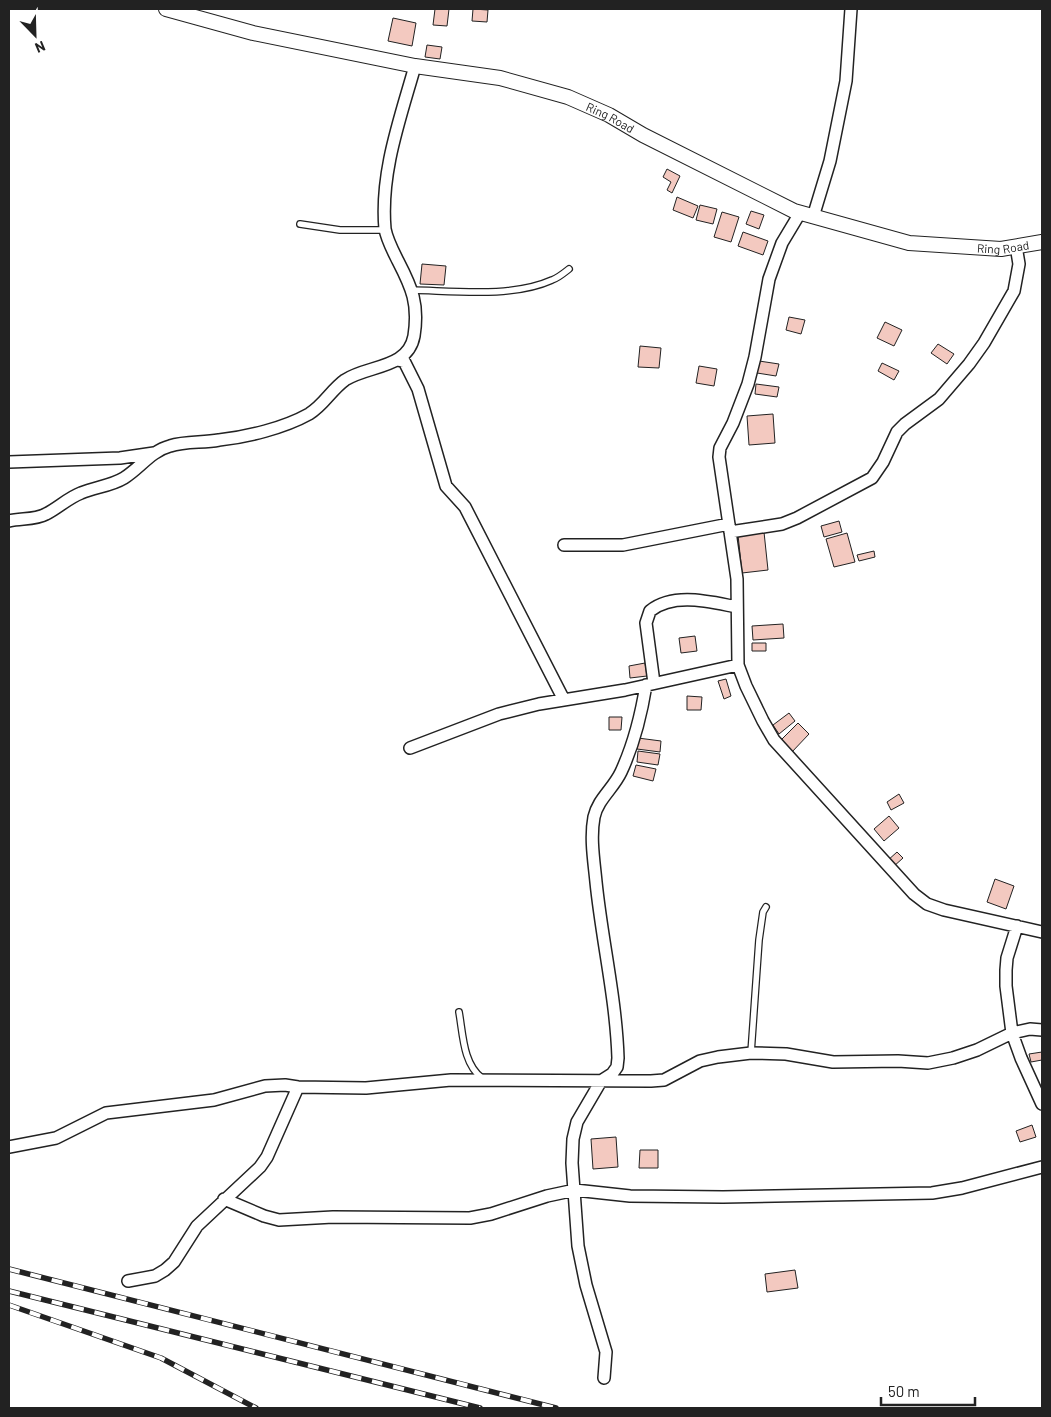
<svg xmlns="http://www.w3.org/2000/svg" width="1051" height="1417" font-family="Barlow,sans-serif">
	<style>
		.building { fill: #f3c9c0; stroke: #222 }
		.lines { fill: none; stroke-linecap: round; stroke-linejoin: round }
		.service-casing { stroke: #222; stroke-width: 8 }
		.minor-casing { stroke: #222; stroke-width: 14 }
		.tertiary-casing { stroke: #222; stroke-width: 16 }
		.service { stroke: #fff; stroke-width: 5.5 }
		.minor { stroke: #fff; stroke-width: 11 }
		.tertiary { stroke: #fff; stroke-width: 14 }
		.rail-casing { stroke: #222; stroke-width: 5.5 }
		.rail { stroke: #fff; stroke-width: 4; stroke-dasharray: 11; stroke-linecap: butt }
		.labels { text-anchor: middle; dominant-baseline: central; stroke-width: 4; stroke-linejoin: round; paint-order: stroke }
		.street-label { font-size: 12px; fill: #222; stroke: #fff }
	</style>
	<rect width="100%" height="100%" fill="#fff"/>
	<!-- building -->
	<path class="building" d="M435 9H449L447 26 433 25Z
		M473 9 488 10 487 22 472 21Z
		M393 18 416 23 412 46 388 41Z
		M427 45 442 47 440 59 425 57Z
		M667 169 680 176 672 193 667 190 671 182 663 177Z
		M677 197 698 206 693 218 673 210Z
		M700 205 717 209 713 224 696 220Z
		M751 211 764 215 759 229 746 224Z
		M722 212 739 217 731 242 714 237Z
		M743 232 768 241 763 255 738 246Z
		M422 264 446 266 444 285 420 284Z
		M789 317 805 320 801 334 786 330Z
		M885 322 902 330 894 346 877 338Z
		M938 344 954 354 947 364 931 353Z
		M640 346 661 348 659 368 638 367Z
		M759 361 779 364 776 376 757 373Z
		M882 363 899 371 894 380 878 371Z
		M699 366 717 369 714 386 696 383Z
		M756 384 779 387 777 397 755 394Z
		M773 414 775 443 749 445 747 416Z
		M839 521 842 532 824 537 821 526Z
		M764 532 768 570 742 573 738 535Z
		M847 533 855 562 834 567 826 539Z
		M874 551 875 557 859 561 857 555Z
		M783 624 784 638 753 640 752 626Z
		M695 636 697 651 681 653 679 638Z
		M752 643H766V651H752Z
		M645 663 647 676 630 678 629 666Z
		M726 679 731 696 724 699 718 681Z
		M687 696 702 697 701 710H687Z
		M789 713 795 721 779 734 773 725Z
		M609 717H622L621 730H609Z
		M798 723 809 734 791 753 779 742Z
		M638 738 661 741 660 752 637 749Z
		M638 751 660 754 658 765 637 762Z
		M636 765 656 769 653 781 633 776Z
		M899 794 904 803 891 810 887 802Z
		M889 816 899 828 884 841 874 829Z
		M897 852 903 858 893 867 887 861Z
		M995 879 1014 886 1006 909 987 902Z
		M1042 1052V1060L1031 1062 1029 1054Z
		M1032 1125 1036 1137 1020 1142 1016 1131Z
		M616 1137 618 1167 593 1169 591 1139Z
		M640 1150H658V1168H639Z
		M795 1270 798 1288 767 1292 765 1274Z"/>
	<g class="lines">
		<defs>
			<path id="service" d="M300 224 340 230H385
				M412 290C455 291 512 298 552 280 558 278 564 273 569 269
				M459 1012C463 1034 463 1064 482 1078
				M751 1053 759 940 763 912 766 907"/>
			<path id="minor" d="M800 213 782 243 769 279 755 357 748 384 733 423 720 448 719 457 737 579 738 665 746 686 763 721 774 740 914 894 927 904 944 910 1042 932
				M813 217 830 161 846 81 851 9
				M397 360 404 361 418 389 446 486 465 507 564 700
				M9 462 120 458 154 453
				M9 521C21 518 35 520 46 514 58 508 68 498 81 493 95 487 111 486 124 478 140 468 151 451 170 446 185 441 203 443 219 440 247 437 284 428 309 414 324 405 331 390 345 380 368 365 408 369 414 336 419 304 412 288 398 261 393 251 387 240 385 229 380 173 400 119 415 66
				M730 532 782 524 797 518 872 478 883 462 897 432 905 424 939 399 969 364 984 343 1014 291 1019 264 1016 246
				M564 545H623L729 524
				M654 683 646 623 650 611C674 592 710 602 737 607
				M410 748 499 714 539 704 625 690 738 665
				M1017 926 1007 958 1006 970V986L1012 1033 1021 1058 1042 1104
				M9 1147 56 1138 106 1113 214 1100 265 1086 285 1085 298 1087 366 1088 451 1080 651 1081 664 1080 700 1061 718 1057 751 1053 786 1054 833 1062 898 1061 928 1063 953 1058 977 1050 1012 1033 1030 1029 1042 1030
				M224 1199 264 1216 279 1220 333 1217 470 1218 491 1214 547 1196 575 1190 630 1196 723 1197 932 1193 962 1188 1042 1167
				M128 1281 155 1276 165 1270 174 1262 197 1226 260 1167 267 1157 298 1087
				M604 1378 606 1352 586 1285 578 1246 572 1163 573 1139 577 1122 601 1081 612 1074 617 1067 618 1058C616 998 602 941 596 882 594 861 590 838 594 817 598 799 613 789 621 772 634 744 641 716 646 685"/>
			<g id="tertiary">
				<path id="s1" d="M166 9 253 33 415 66 500 78 568 97 609 115 643 135 794 211 909 243 1001 249 1042 242"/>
			</g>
		</defs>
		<!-- service casing -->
		<use href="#service" class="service-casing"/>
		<!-- minor casing -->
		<use href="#minor" class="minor-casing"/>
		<!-- tertiary casing -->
		<use href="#tertiary" class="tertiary-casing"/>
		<!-- service -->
		<use href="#service" class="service"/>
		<!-- minor -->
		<use href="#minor" class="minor"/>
		<!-- tertiary -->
		<use href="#tertiary" class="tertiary"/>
		<defs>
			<path id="rail" d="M9 1269 556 1408
				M9 1291 480 1408
				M9 1305 161 1358 256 1408"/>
		</defs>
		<!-- rail casing -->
		<use href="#rail" class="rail-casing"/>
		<!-- rail -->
		<use href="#rail" class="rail"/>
	</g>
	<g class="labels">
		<!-- street labels -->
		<g class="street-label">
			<text stroke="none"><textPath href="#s1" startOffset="459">Ring Road</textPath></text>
			<text stroke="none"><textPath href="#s1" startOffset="879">Ring Road</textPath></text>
		</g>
	</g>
	<!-- border -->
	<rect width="1051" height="1417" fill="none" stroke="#222222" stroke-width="20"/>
	<!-- north arrow -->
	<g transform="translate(35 35) rotate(157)" stroke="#ffffff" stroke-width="4" paint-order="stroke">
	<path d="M0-4L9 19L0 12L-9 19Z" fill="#222222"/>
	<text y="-8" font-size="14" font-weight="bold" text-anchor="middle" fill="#222222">N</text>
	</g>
	<!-- scale -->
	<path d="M881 1397v8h94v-8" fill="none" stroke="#222222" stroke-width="2.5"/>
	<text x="888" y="1397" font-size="15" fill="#222222" stroke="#ffffff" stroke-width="4" paint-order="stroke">50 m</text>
</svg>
